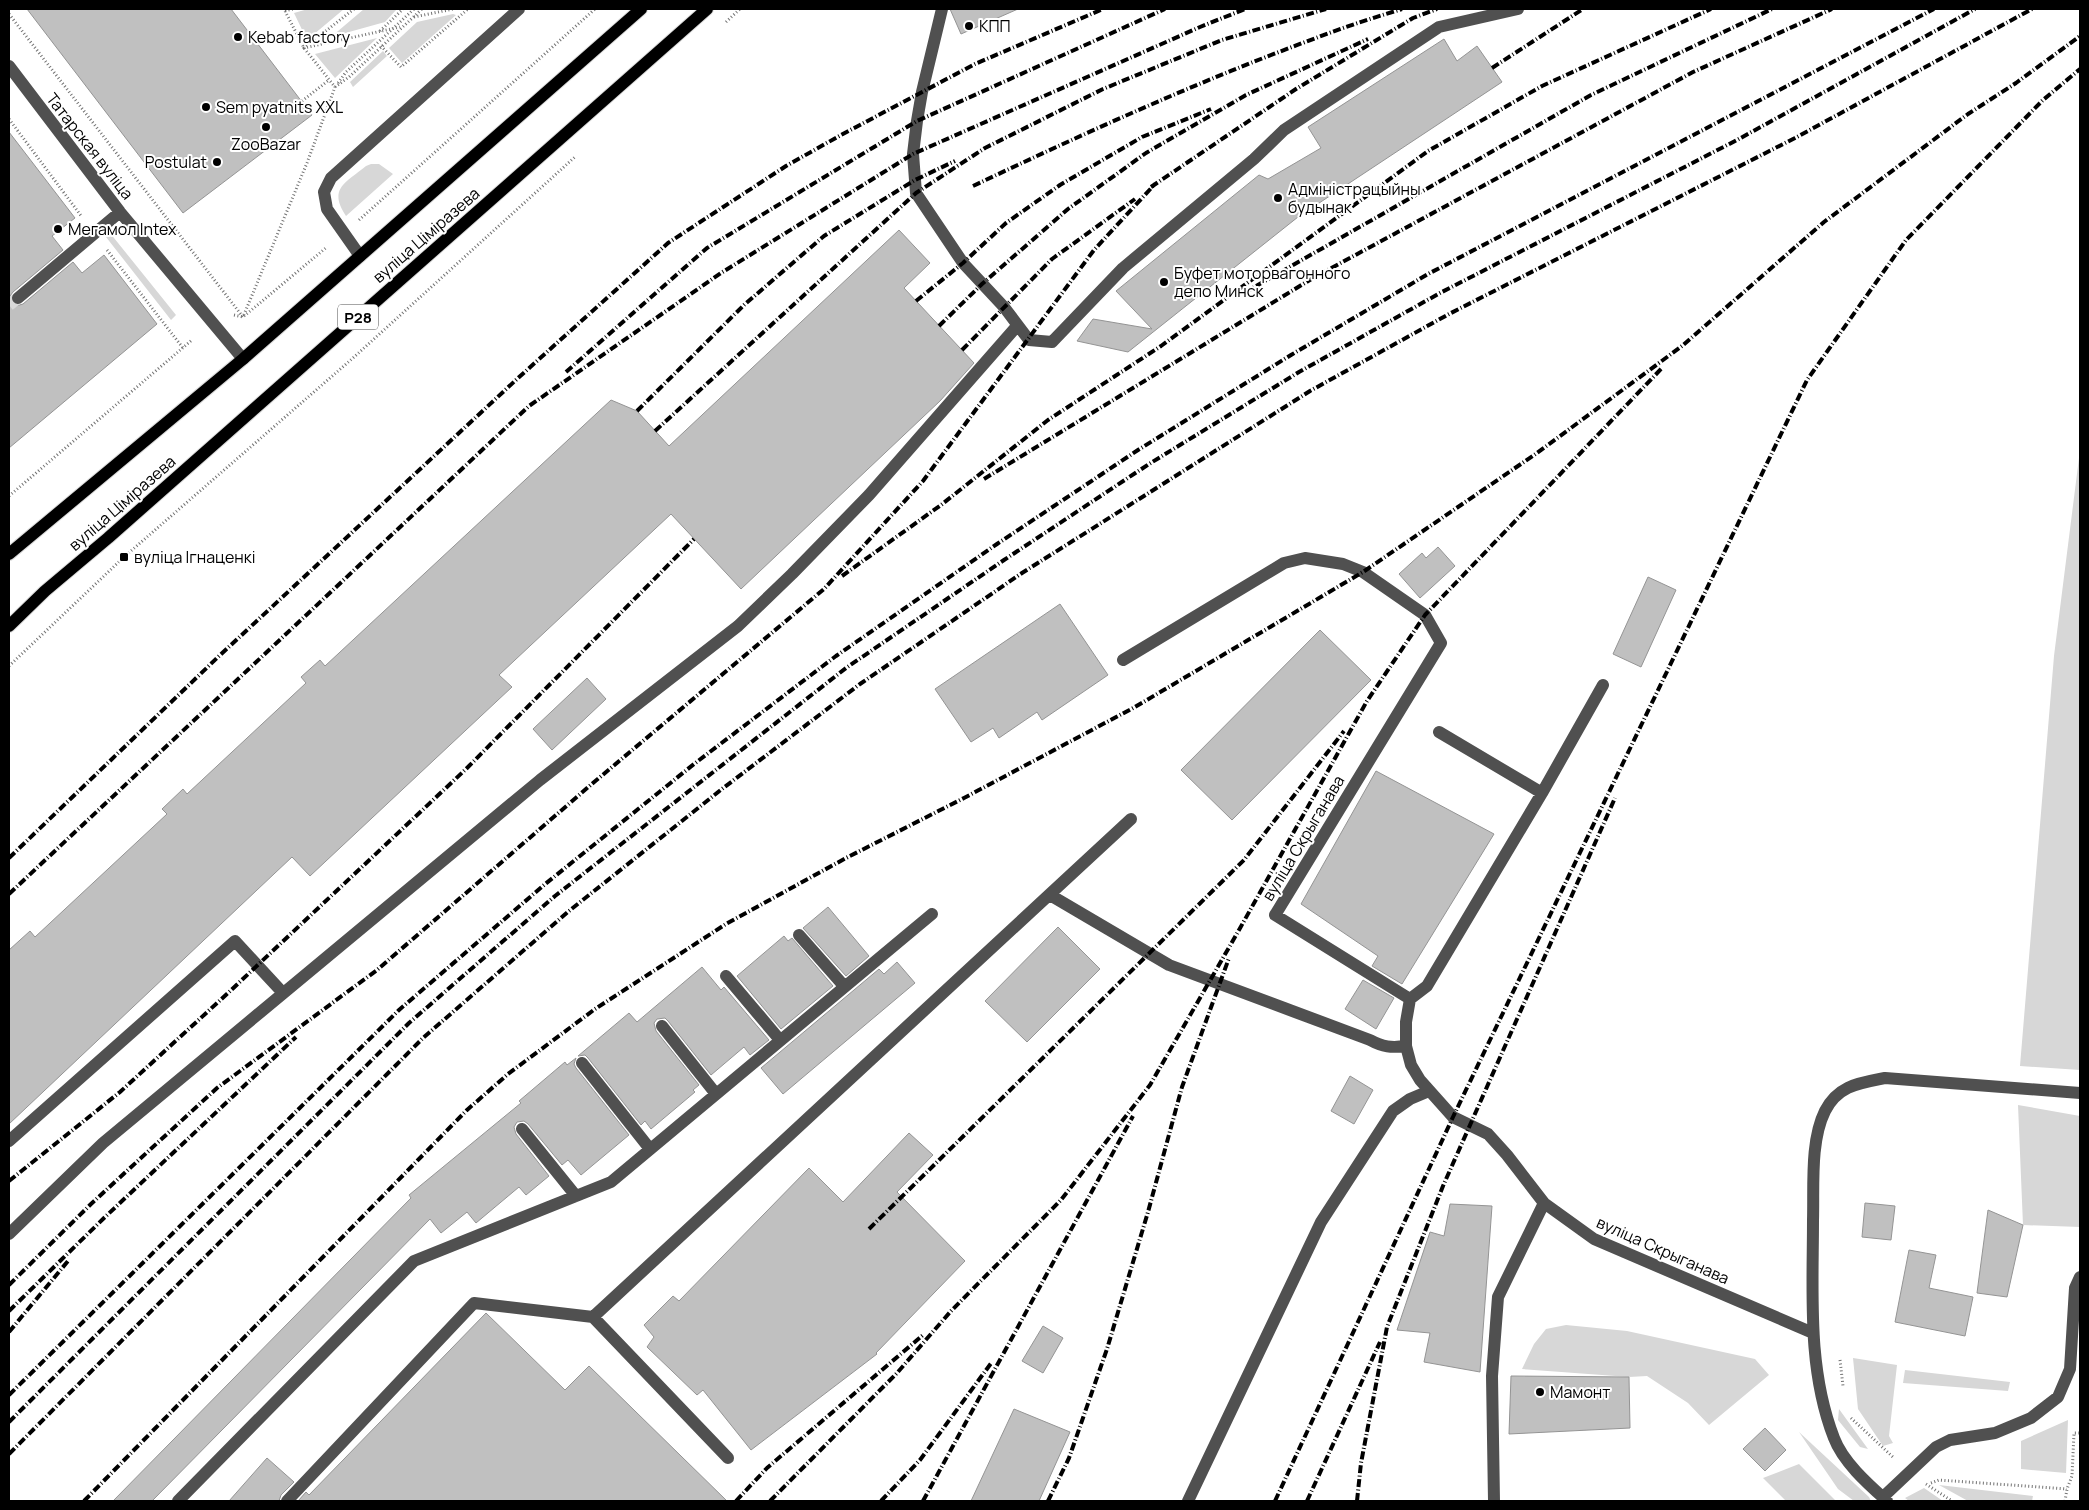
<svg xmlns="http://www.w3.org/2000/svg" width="2089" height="1510" font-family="Manrope,sans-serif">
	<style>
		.green { fill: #d7d7d7 }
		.building { fill: #c0c0c0; stroke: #949494 }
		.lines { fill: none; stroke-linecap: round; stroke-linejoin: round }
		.minor-tunnel { stroke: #d9d9d9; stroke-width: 12; stroke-dasharray: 12 6; stroke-linecap: butt }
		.major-casing { stroke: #dbdbdb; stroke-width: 14 }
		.path { stroke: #727272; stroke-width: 3; stroke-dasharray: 1 2.5; stroke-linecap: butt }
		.minor { stroke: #505050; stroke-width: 12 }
		.major { stroke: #000; stroke-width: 12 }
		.rail { stroke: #000; stroke-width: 4; stroke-dasharray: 8 2.5 1 2.5; stroke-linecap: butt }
		.poi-dot { fill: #000; stroke: #fff; stroke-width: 2 }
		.labels { text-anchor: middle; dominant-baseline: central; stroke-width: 4; stroke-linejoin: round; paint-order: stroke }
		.shield { fill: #fff; stroke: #4c4c4c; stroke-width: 1 }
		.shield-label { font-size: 15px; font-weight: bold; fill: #000 }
		.poi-label { font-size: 16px; fill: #000; stroke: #fff; text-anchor: start }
		.street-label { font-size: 16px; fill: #000; stroke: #fff }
	</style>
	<rect width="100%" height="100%" fill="#fff"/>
	<!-- green -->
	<path class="green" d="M308 9H344L307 40 294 13Z
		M364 9H397L385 22 331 37Z
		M453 14 456 15 402 63 389 48 417 22Z
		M377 38 335 78 315 54Z
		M383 51 387 56 353 87 350 82Z
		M371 164H379L393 174 346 216C328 189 345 183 366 166Z
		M110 233 176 315 171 320 106 237Z
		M2080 450V1070L2020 1066 2054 656Z
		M2018 1105 2080 1116V1227L2023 1225Z
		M1566 1325 1627 1331 1755 1359 1769 1375 1709 1425 1688 1403 1647 1376 1629 1377 1522 1369 1534 1344 1546 1329Z
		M1853 1358 1897 1365 1889 1436 1893 1443 1883 1446 1858 1409Z
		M1905 1370 2010 1382 2008 1391 1903 1383Z
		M1839 1409 1868 1449 1860 1447 1838 1420Z
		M2068 1420 2066 1473 2021 1469V1441Z
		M1799 1432 1869 1497 1871 1501H1854L1838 1489Z
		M1799 1464 1836 1501H1786L1763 1478Z
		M1939 1485 2033 1496 2032 1501H1968Z
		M1924 1488 1943 1501H1909L1905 1498Z"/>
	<!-- building -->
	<path class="building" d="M27 9H231L312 115 183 213Z
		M950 9H1018L961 34Z
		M1444 39 1457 61 1477 46 1502 82 1298 217 1128 352 1077 341 1093 319 1152 329 1116 291 1259 175 1268 179 1321 148 1308 127Z
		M9 132 75 218 52 236 63 250 13 292 10 296 12 303 16 306 23 304 73 262 82 273 104 255 157 324 9 448Z
		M899 230 930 263 904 288 974 363 940 401 741 589 671 514 499 675 512 687 310 876 292 857 9 1124V950L30 931 35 937 167 814 162 809 183 789 187 794 306 683 301 677 320 660 325 666 611 400 637 411 669 446Z
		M1438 547 1455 566 1420 598 1399 574 1422 553 1426 558Z
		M1648 577 1676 590 1641 667 1613 654Z
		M1060 604 1108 675 1042 720 1037 712 999 738 993 728 971 742 935 689Z
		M1320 630 1371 680 1232 820 1181 770Z
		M587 678 606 699 552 750 533 729Z
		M1376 771 1494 834 1402 984 1372 966 1378 956 1301 904Z
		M828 907 869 956 846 976 803 928Z
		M1058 927 1100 969 1027 1042 985 1001Z
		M784 936 788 941 792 938 833 986 781 1029 737 976Z
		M897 962 915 983 783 1094 761 1068 879 969 884 974Z
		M702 967 721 990 724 987 769 1040 750 1055 744 1047 711 1075 668 1021 665 1018 657 1019 654 1023 656 1031 699 1085 693 1090 695 1092 651 1129 645 1121 641 1125 588 1058 585 1055 578 1056 629 1013 637 1022Z
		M1363 980 1394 998 1376 1029 1345 1009Z
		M576 1058 574 1064 576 1068 629 1135 581 1175 568 1160 562 1165 528 1124 524 1121 517 1122 514 1127 516 1134 549 1176 526 1195 519 1187 476 1223 467 1212 441 1233 430 1219 152 1501H113L411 1198 409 1195 521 1103 519 1101 565 1062 567 1065Z
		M1350 1076 1373 1090 1354 1124 1331 1111Z
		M909 1133 933 1155 897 1192 965 1261 876 1353 877 1354 751 1450 703 1390 697 1395 647 1347 654 1337 644 1325 673 1296 679 1301 809 1168 843 1202Z
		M1865 1203 1895 1206 1891 1240 1862 1237Z
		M1450 1204 1492 1206 1480 1372 1424 1362 1430 1333 1397 1330 1430 1232 1444 1236Z
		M1988 1210 2023 1225 2007 1297 1977 1293Z
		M1909 1250 1936 1255 1929 1288 1973 1297 1965 1336 1895 1322Z
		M486 1313 565 1390 589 1366 727 1501H298L306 1492 309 1495Z
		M1043 1326 1063 1338 1043 1373 1022 1361Z
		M1511 1376 1629 1377 1630 1428 1509 1434Z
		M1014 1409 1070 1432 1039 1501H971Z
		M1765 1428 1786 1450 1765 1471 1743 1449Z
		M267 1458 294 1482 281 1495 279 1501H229Z"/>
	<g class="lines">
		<!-- minor-tunnel -->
		<path class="minor-tunnel" d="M9 305 18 298"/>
		<defs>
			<path id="major" d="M9 554 243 359 641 9
				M9 626 45 591 108 538 707 9"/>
		</defs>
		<!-- major casing -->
		<use href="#major" class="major-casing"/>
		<!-- path -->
		<path class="path" d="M354 9 304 48 400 27
			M285 11 293 9
			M9 14 243 317 307 163 335 87 304 48 284 9
			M414 17 453 9
			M726 22 740 9
			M380 31 403 9
			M381 46 401 67 468 9
			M338 83 346 72 414 9
			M335 87 349 77 422 9
			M302 101 329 80
			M9 119 82 217
			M359 220 595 9
			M107 250 183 348
			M234 315 243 317 327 247
			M9 496 192 340
			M9 666 124 557 353 358 576 156
			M1840 1360 1843 1386
			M1851 1418 1894 1458
			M1931 1483 1939 1480 2067 1489
			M1926 1484 1952 1501
			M2065 1501 2067 1489 2072 1476 2074 1433H2080"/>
		<!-- minor -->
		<path class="minor" d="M942 9 922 92 917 121 913 154 916 193 963 263 1004 307 1029 340 1052 342 1123 268 1254 159 1284 130 1439 27 1518 9
			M9 66 120 212 243 359
			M360 256 327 209 324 192 331 178 519 9
			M18 298 120 212
			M1123 660 1284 563 1305 558 1343 564 1363 572 1425 615 1441 643 1275 915 1410 999 1406 1022V1046L1411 1065 1420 1080 1453 1117 1488 1134 1507 1155 1544 1203 1594 1239 1813 1333
			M1542 793 1603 685
			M1050 895 1169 965 1370 1040C1383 1047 1391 1048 1406 1046
			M799 935 844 986
			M726 976 780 1040
			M1410 999 1427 986 1542 793 1439 732
			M662 1026 716 1094
			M582 1063 650 1149
			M522 1129 576 1196
			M9 1141 235 941 283 993
			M9 1234 103 1143 540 780 738 626 792 574 869 495 1017 326
			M593 1317 728 1458
			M1883 1497 1936 1447 1950 1440 1995 1433 2031 1418 2058 1397 2070 1369 2075 1288 2080 1277
			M178 1501 414 1261 611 1182 932 914
			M287 1501 474 1303 593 1317 1131 819
			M1188 1501 1321 1222 1393 1111 1410 1099 1429 1091
			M1494 1501 1492 1376 1498 1297 1544 1203
			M1887 1501C1868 1484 1843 1462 1834 1438 1807 1369 1813 1292 1813 1220 1814 1187 1810 1141 1825 1111 1838 1085 1860 1083 1885 1078L2080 1093"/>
		<!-- major -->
		<use href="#major" class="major"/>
		<!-- rail -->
		<path class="rail" d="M1492 68 1583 9
			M973 186C1085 133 1199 81 1316 38 1344 27 1373 18 1402 9
			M1151 187 1296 89 1413 18 1437 9
			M1244 293 1591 95 1772 9
			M916 301 963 263 1006 223 1060 185 1142 137 1211 109
			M939 326 982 284 1068 209 1146 153 1246 95 1368 39
			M962 350 1052 259 1135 199
			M566 372 707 248 917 121 1165 9
			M637 411 744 305 824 236 915 180 955 161
			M655 431 916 193 985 148 1103 89 1222 40 1326 9
			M984 479 1313 278 1693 72 1832 9
			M842 576 941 505 1048 420 1161 346 1428 151 1542 86 1711 9
			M9 858 218 657 517 379 668 243 786 166 841 135 975 64 1103 9
			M9 894 529 406 721 273 913 154 1200 27 1245 9
			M9 1181 120 1092 228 993 466 769 694 539
			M869 1229 1244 860 1344 731
			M9 1285 91 1204 217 1088 377 970 593 783 824 589 923 481 1094 250 1155 184
			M9 1311 104 1218 296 1037
			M9 1332 68 1261
			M9 1395 399 1010 544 885 694 764 836 656 997 544 1138 450 1291 355 1428 274 1934 9
			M9 1422 409 1023 555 896 846 668 1004 560 1149 464 1299 372 1440 293 1737 140 1975 9
			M9 1454 423 1038 569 911 722 789 860 684 1022 573 1310 391 1449 314 1795 138 2032 9
			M84 1501 467 1110 508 1074 595 1009 726 924 846 858 964 798 1135 707 1363 572 1537 453 1682 346 1824 222 1968 114 2016 83 2080 36
			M736 1501 767 1468 923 1335
			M770 1501 897 1373 951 1311 1061 1200 1150 1085 1239 930 1367 701 1425 615 1662 368
			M881 1501 920 1460 992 1362
			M923 1501 1133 1116
			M1048 1501 1069 1458 1107 1349 1148 1212 1182 1087 1229 958
			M1275 1501 1453 1117 1807 380 1906 240 2043 100 2080 69
			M1307 1501 1380 1342
			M1357 1501 1361 1463 1387 1327 1443 1186 1615 798"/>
	</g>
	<!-- markers -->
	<g class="poi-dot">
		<circle cx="969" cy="26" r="5"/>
		<circle cx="238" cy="37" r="5"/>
		<circle cx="206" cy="107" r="5"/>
		<circle cx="266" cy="127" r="5"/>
		<circle cx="217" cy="162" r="5"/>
		<circle cx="1278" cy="198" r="5"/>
		<circle cx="58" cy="229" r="5"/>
		<circle cx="1164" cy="282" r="5"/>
		<rect x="119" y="552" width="10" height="10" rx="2.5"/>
		<circle cx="1540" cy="1392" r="5"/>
	</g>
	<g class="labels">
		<!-- shield labels -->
		<rect class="shield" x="338" y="304.5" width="40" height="25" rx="4"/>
		<g class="shield-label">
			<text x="358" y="317">Р28</text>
		</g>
		<!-- poi labels -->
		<g class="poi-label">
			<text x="979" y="26">КПП</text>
			<text x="248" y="37">Kebab factory</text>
			<text x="216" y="107">Sem pyatnits XXL</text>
			<text x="266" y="144" text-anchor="middle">ZooBazar</text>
			<text x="207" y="162" text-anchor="end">Postulat</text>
			<text x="1288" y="189">Адміністрацыйны<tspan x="1288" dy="18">будынак</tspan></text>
			<text x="68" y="229">Мегамол Intex</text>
			<text x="1174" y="273">Буфет моторвагонного<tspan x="1174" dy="18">депо Минск</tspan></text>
			<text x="134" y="557">вуліца Ігнаценкі</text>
			<text x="1550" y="1392">Мамонт</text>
		</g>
		<!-- street labels -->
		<g class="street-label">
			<text transform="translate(90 146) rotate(52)">Татарская вуліца</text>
			<text transform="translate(426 235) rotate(-41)">вуліца Ціміразева</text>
			<text transform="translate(122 503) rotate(-41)">вуліца Ціміразева</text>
			<text transform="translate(1303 838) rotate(-59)">вуліца Скрыганава</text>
			<text transform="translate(1663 1250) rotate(24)">вуліца Скрыганава</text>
		</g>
	</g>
	<!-- border -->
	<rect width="2089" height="1510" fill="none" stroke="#000000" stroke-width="20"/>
</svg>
